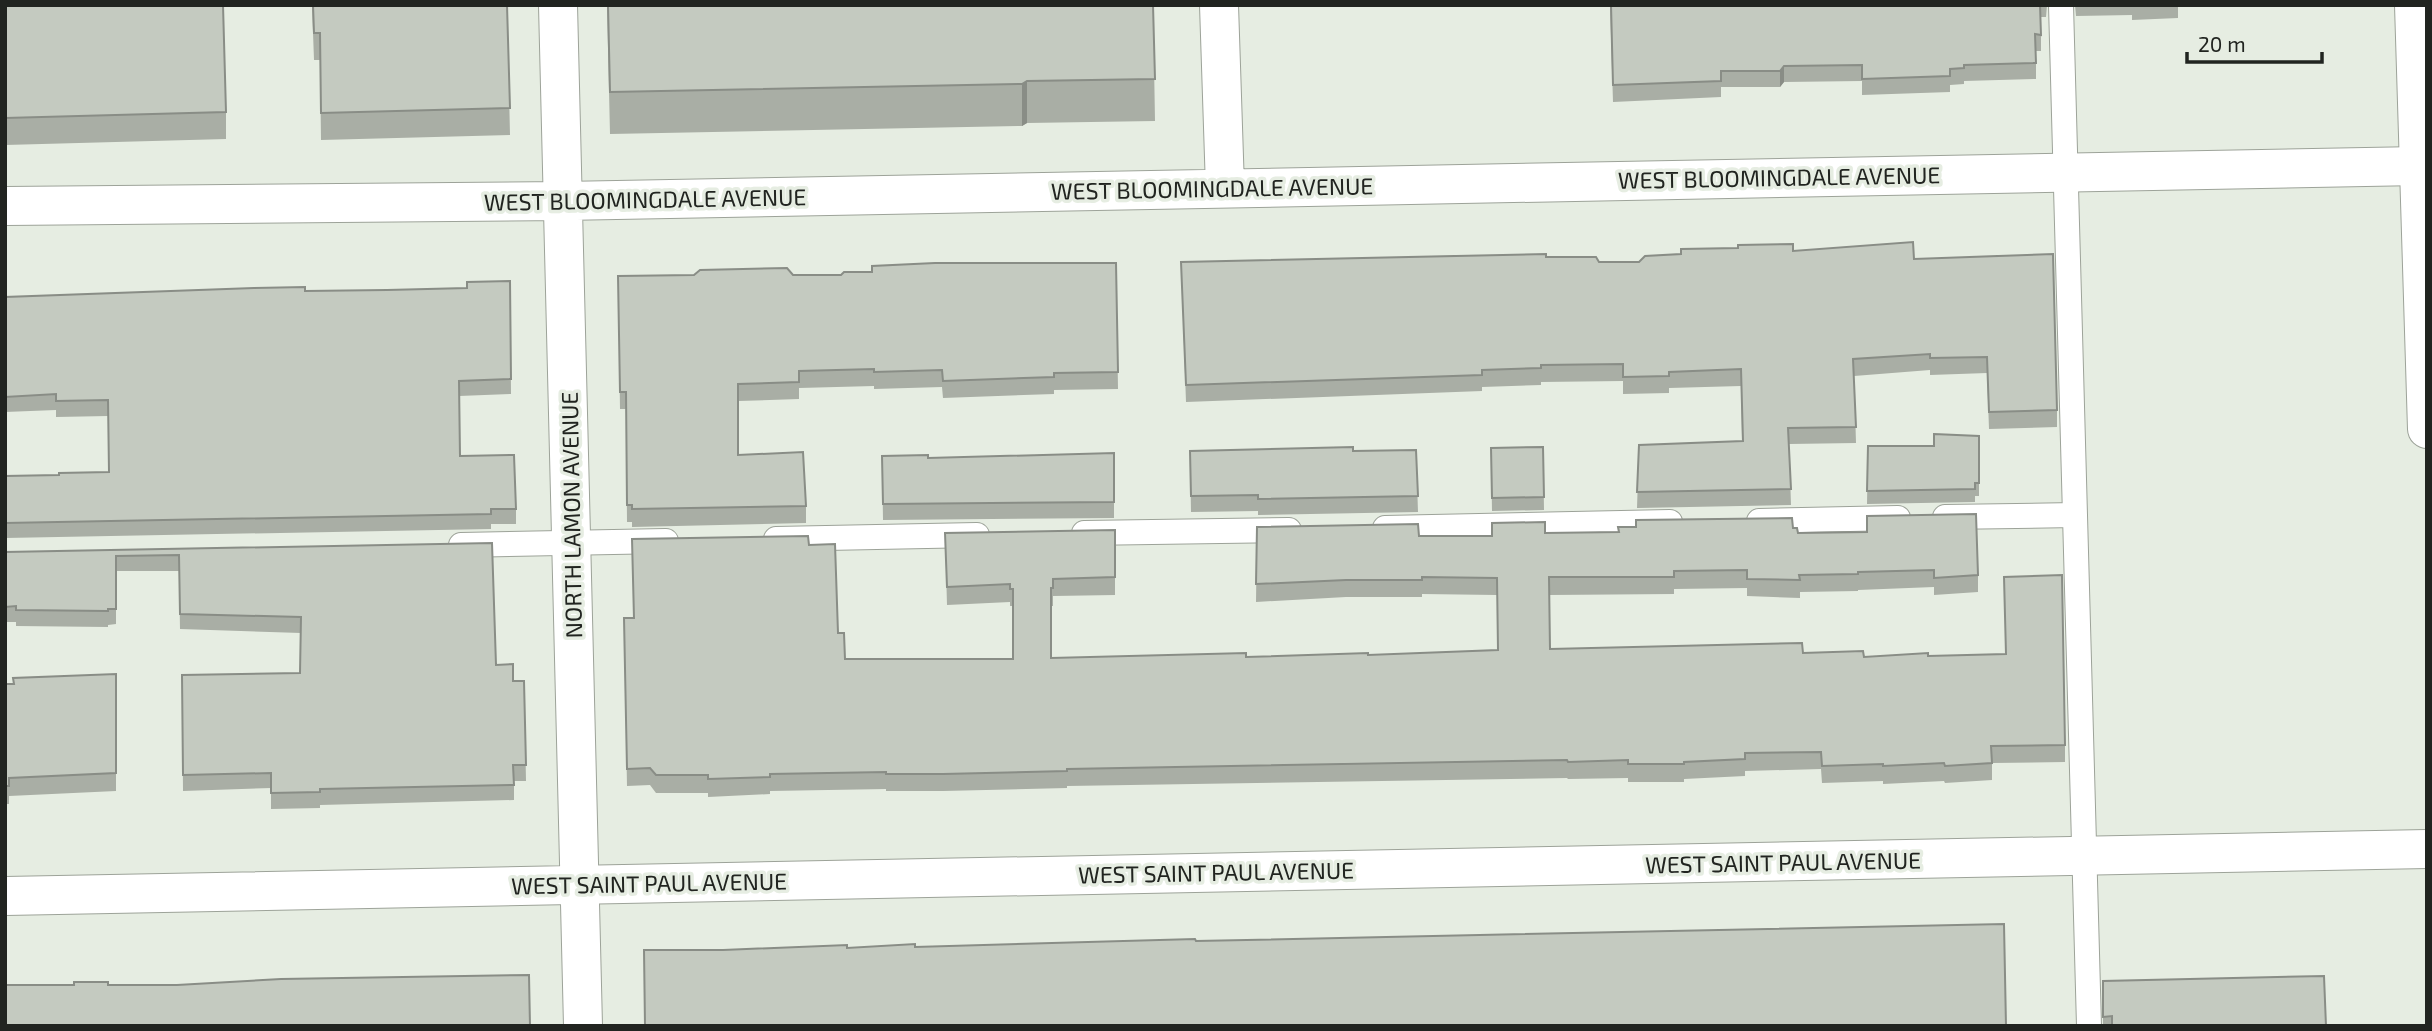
<svg xmlns="http://www.w3.org/2000/svg" width="2432" height="1031" font-family="'Exo 2',sans-serif">
	<style>
		.lines { fill: none; stroke-linecap: round; stroke-linejoin: round }
		.lane-casing { stroke: #9da399; stroke-width: 26 }
		.street-casing { stroke: #9da399; stroke-width: 40 }
		.primary-casing { stroke: #9da399; stroke-width: 40 }
		.lane { stroke: #fff; stroke-width: 24 }
		.street { stroke: #fff; stroke-width: 38 }
		.primary { stroke: #fff; stroke-width: 38 }
		.wall { fill: #a9aea5 }
		.shaded-wall { fill: #898d86 }
		.building { fill: #c4cac0; stroke: #898d86; stroke-width: 2 }
		.labels { text-anchor: middle; dominant-baseline: central; stroke-width: 7; stroke-linejoin: round; paint-order: stroke }
		.street-label { font-size: 23px; fill: #212420; stroke: #e6ede2 }
	</style>
	<rect width="100%" height="100%" fill="#e6ede2"/>
	<g class="lines">
		<defs>
			<path id="lane" d="M2061 5 2089 1026
				M1945 517 2075 515
				M1759 521 1898 518
				M1385 528 1670 522
				M1084 533 1289 530
				M776 539 977 535
				M461 545 666 541"/>
			<path id="street" d="M558 5 583 1026
				M1219 5 1225 188
				M5 206 563 201 2419 166
				M5 896 2427 849"/>
			<path id="primary" d="M2414 5 2427 429"/>
		</defs>
		<!-- lane casing -->
		<use href="#lane" class="lane-casing"/>
		<!-- street casing -->
		<use href="#street" class="street-casing"/>
		<!-- primary casing -->
		<use href="#primary" class="primary-casing"/>
		<!-- lane -->
		<use href="#lane" class="lane"/>
		<!-- street -->
		<use href="#street" class="street"/>
		<!-- primary -->
		<use href="#primary" class="primary"/>
	</g>
	<!-- wall -->
	<path class="wall" d="M5 5 226 112V139L5 145Z
		M312 5H507L510 135 321 140 320 60H314Z
		M607 5H1153L1155 121 1027 123 1022 126 610 134Z
		M1610 5H2047L2046 17H2041V51H2036V79L1964 81V84L1950 85V92L1862 95V81L1784 82 1780 87H1721V97L1613 102Z
		M2075 5H2178V18L2132 20V15L2076 16Z
		M1793 251 1914 259 2057 410V427L1989 429 1987 373 1930 375V370L1854 376 1856 443 1789 444 1791 505 1637 508 1639 445 1742 441 1741 386 1669 388V393L1623 394V381L1541 382V385L1482 387V391L1186 402 1181 262 1546 257 1599 262H1639Z
		M1116 263 1118 389 1054 390V394L943 398 942 387 874 389V386L799 388V399L738 401V455L806 506V523L632 527V522H627L626 409H620L618 276 841 275 872 272Z
		M510 281 511 394 459 396 460 456 516 509V524H491V529L5 538V476L59 475 109 472 108 416 56 417V410L5 412V297L387 290 467 288Z
		M1979 436V496H1975V502L1867 504 1868 446H1934Z
		M1543 447 1544 510 1492 511 1491 448Z
		M1416 450 1418 512 1258 515V511L1191 512 1190 451H1353Z
		M1114 453V518L883 520 882 456 928 458Z
		M1257 527 1422 536H1492L1545 533 1793 528 1798 533 1978 575V592L1934 595V587L1858 590V591L1800 592V598L1747 596V588L1674 589V594L1549 595 1550 649 1803 653 1864 657 1928 656 2065 745V762L1992 763V780L1945 783 1944 781 1883 784V781L1822 783 1821 769 1745 771V776L1684 779V782H1628V778L1568 779 1567 778 1067 786V788L943 791H886V789L770 791V794L708 797V793H656L650 785 627 786 624 618H634L809 545 838 633 845 659H1013V606H1010V602L947 605 945 533 1115 530V595L1053 596V606H1051V658L1368 655 1498 650 1497 595 1422 594V597H1346L1256 602Z
		M492 543 496 665 513 681H524L526 781H514V800L320 805V808L271 809V788L183 791 182 675 300 673 301 633 180 629 179 571H116V624L108 625V627L16 626V622H5V552Z
		M116 674V791L9 796V804H5V684Z
		M2103 981 2326 1026H2103Z"/>
	<!-- shaded-wall -->
	<path class="shaded-wall" d="M1784 66V82L1780 87V71Z
		M1027 81V123L1022 126V84Z"/>
	<!-- building -->
	<path class="building" d="M5 5H223L226 112 5 118Z
		M313 5H507L510 108 321 113 320 33H314Z
		M608 5H1153L1155 79 1027 81 1022 84 610 92Z
		M1611 5H2040L2041 35 2035 34 2036 63 1964 65V68L1950 69V76L1862 79V65L1784 66 1780 71H1721V81L1613 85Z
		M1913 242 1914 259 2053 254 2057 410 1989 412 1987 357 1930 358V354L1853 359 1856 427 1788 428 1791 489 1637 492 1639 445 1743 441 1741 369 1669 372V376L1623 377V364L1541 365V368L1482 370V375L1186 385 1181 262 1546 254V257H1596L1599 262H1639L1645 256 1681 254V249L1738 248V245L1793 244V251Z
		M935 263H1116L1118 372 1054 373V377L943 381 942 370 874 372V369L799 371V382L738 384V455L803 452 806 506 632 509V505H627L626 392H620L618 276 694 275 700 270 787 268 793 275H841L844 272H872V266Z
		M510 281 511 379 459 381 460 456 514 455 516 509H491V514L5 523V476L59 475V473L109 472 108 400 56 401V394L5 397V297L254 288 305 287V291L387 290 467 288V282Z
		M1934 434 1979 436V483H1975V489L1867 491 1868 446H1934Z
		M1353 447V451L1416 450 1418 496 1258 499V495L1191 496 1190 451Z
		M1543 447 1544 497 1492 498 1491 448Z
		M1114 453V502L883 504 882 456 928 455V458Z
		M1976 514 1978 575 1934 578V570L1858 572V574L1799 575 1800 580 1747 579V570L1674 571V577H1549L1550 649 1802 643 1803 653 1863 651 1864 657 1928 653V656L2006 654 2004 577 2062 575 2065 745 1991 746 1992 763 1945 766 1944 763 1883 766V764L1822 766 1821 752 1745 753V759L1684 762V764H1628V760L1568 762 1567 760 1067 769V771L943 774H886V772L770 774V777L708 779V775H656L650 768 627 769 624 618H634L632 539 808 536 809 545 835 544 838 633H844L845 659H1013V589H1010V584L947 587 945 533 1115 530V577L1053 579V588H1051V658L1246 653V657L1368 653V655L1498 650 1497 578 1422 577V580H1346L1256 584 1257 527 1418 524 1419 536H1492V523L1545 522V533L1619 532 1618 527H1636V520L1792 518 1793 528H1797L1798 533 1867 532V516Z
		M492 543 496 665 513 664V681H524L526 765H513L514 785 320 789V792L271 793V773L183 775 182 675 300 673 301 617 180 614 179 555 116 556V609H108V611L16 610V606L5 607V552Z
		M116 674V773L9 778V786H5V684H14L13 678Z
		M2004 924 2006 1026H645L644 950H723L847 945V948L915 944V947L1195 939 1196 941Z
		M529 975 530 1026H5V985H74V982H108V985H177L281 979Z
		M2324 976 2326 1026H2112V1016L2103 1017V981Z"/>
	<g class="labels">
		<!-- street labels -->
		<g class="street-label">
			<text transform="translate(1779 177) rotate(-1)">WEST BLOOMINGDALE AVENUE</text>
			<text transform="translate(1212 188) rotate(-1)">WEST BLOOMINGDALE AVENUE</text>
			<text transform="translate(645 199) rotate(-1)">WEST BLOOMINGDALE AVENUE</text>
			<text transform="translate(571 515) rotate(-91)">NORTH LAMON AVENUE</text>
			<text transform="translate(1783 862) rotate(-1)">WEST SAINT PAUL AVENUE</text>
			<text transform="translate(1216 872) rotate(-1)">WEST SAINT PAUL AVENUE</text>
			<text transform="translate(649 883) rotate(-1)">WEST SAINT PAUL AVENUE</text>
		</g>
	</g>
	<!-- border -->
	<rect width="2432" height="1031" fill="none" stroke="#212420" stroke-width="14"/>
	<!-- scale -->
	<path d="M2187 52v10h135v-10" fill="none" stroke="#212420" stroke-width="3.5"/>
	<text x="2198" y="52" font-size="21" fill="#212420" stroke="#e6ede2" stroke-width="5" paint-order="stroke">20 m</text>
</svg>
